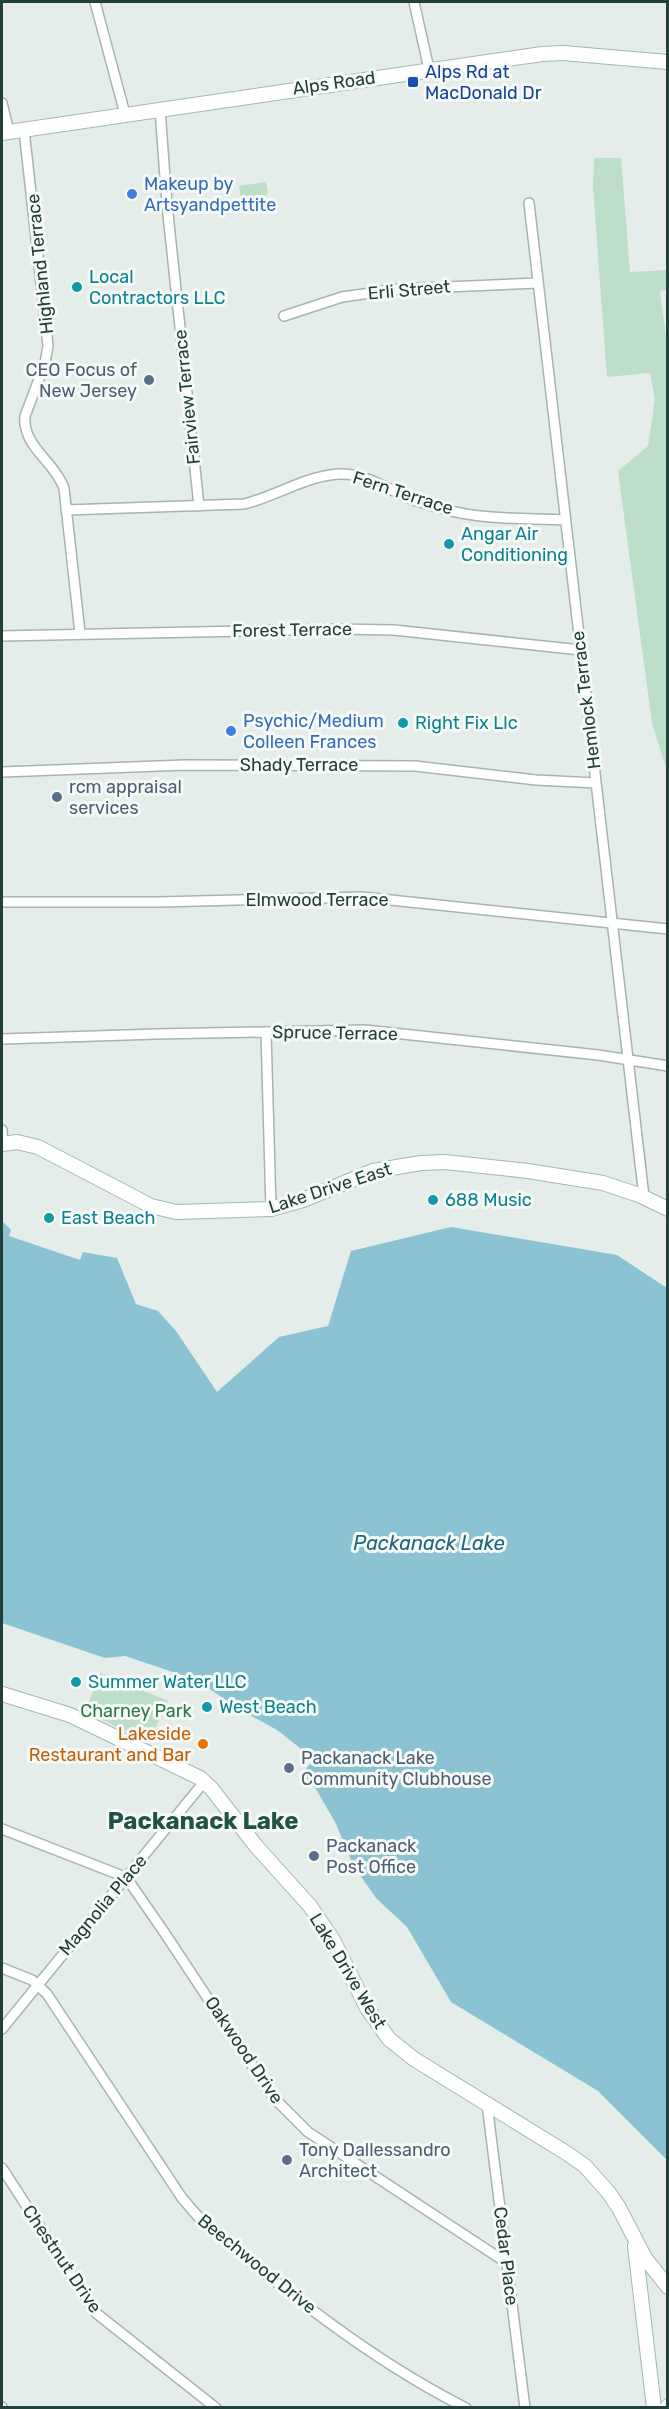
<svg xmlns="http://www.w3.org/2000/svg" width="669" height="2409" font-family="Rubik,sans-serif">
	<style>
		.green { fill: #bddec8 }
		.water { fill: #8cc3d2 }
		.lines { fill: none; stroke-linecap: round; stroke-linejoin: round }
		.street-casing { stroke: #a6b5b1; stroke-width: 12 }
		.secondary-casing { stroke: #a2b9b2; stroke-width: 16 }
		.street { stroke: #fff; stroke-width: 9 }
		.secondary { stroke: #fff; stroke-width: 14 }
		.transit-dot { fill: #1a4fb4; stroke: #f5faf7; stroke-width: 2 }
		.shop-dot { fill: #3f7fe0; stroke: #f5faf7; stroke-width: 2 }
		.culture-dot { fill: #0f9aa8; stroke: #f5faf7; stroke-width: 2 }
		.service-dot { fill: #5c6f8a; stroke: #f5faf7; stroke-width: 2 }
		.food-dot { fill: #e8710a; stroke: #f5faf7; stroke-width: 2 }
		.labels { text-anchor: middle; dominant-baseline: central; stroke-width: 6; stroke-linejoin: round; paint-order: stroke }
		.transit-label { font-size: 18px; fill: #164399; stroke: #f5faf7; text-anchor: start }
		.street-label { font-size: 18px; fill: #233f39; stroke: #f5faf7 }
		.shop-label { font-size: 18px; fill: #366cbe; stroke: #f5faf7; text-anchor: start }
		.culture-label { font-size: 18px; fill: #0d838f; stroke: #f5faf7; text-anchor: start }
		.service-label { font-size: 18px; fill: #4e5e75; stroke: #f5faf7; text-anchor: start }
		.park-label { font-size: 18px; fill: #2d774e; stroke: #f5faf7 }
		.food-label { font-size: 18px; fill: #c56008; stroke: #f5faf7; text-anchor: end }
		.water-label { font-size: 20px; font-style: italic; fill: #1c667c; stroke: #f5faf7 }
		.district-label { font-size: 24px; font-weight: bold; fill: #1f5248; stroke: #f5faf7 }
	</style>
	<rect width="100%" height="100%" fill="#e4edea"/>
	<!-- green -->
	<path class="green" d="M594 158H621L630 272 667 270V290L660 291 668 351 667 771 652 723 618 471 648 446 655 399 650 373 607 377 593 188Z
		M266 182 268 194 263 197V200L242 204 239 186Z
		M100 1673 168 1701 149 1742 85 1712Z"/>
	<!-- water -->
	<path class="water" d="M2 1221 11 1230 9 1236 80 1260 83 1252 117 1258 136 1304 158 1311 176 1331 217 1392 279 1337 328 1326 351 1251 451 1227 617 1255 667 1288V2160L598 2091 451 2002 407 1927 376 1898 353 1865 336 1824 316 1789 300 1776 314 1759 277 1730 237 1708 197 1680 125 1656 105 1658 2 1623Z"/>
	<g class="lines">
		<defs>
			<path id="street" d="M95 2 125 114
				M414 2 429 69
				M2 103 9 132
				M160 109 167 205 199 506
				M24 130 48 346 45 363 25 416C22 446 54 461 64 488L80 633
				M529 203 644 1197
				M284 316 342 297 399 289 538 283
				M66 510 244 504C277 496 305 476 339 474 368 473 391 492 416 501 426 504 437 507 447 510 485 520 527 518 565 520
				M2 636 335 629 394 630 581 650
				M2 772 185 765 415 766 536 780 596 783
				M2 902H159L362 897 668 929
				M266 1032 271 1209
				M2 1039 157 1034 365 1030 598 1055 668 1066
				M2 1130 3 1144
				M2 1829 120 1875 128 1880 164 1932 273 2097 308 2132 507 2263
				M2 1968 32 1980 47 1994 182 2198 201 2220C284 2290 369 2359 466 2408
				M2 2029 204 1782
				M487 2104 525 2408
				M2 2168 96 2313 216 2408
				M2 2407V2408"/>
			<path id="secondary" d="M2 133 542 54 563 53 668 62
				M2 1144 17 1142 38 1147 151 1206 176 1212 271 1209 303 1200 373 1171 421 1163 445 1162 528 1171 603 1183 639 1195 668 1209
				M2 1694 70 1715 200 1778 211 1788 256 1846 310 1906 333 1940 367 2008 389 2039 414 2059 568 2154 585 2166 609 2193 619 2208 645 2258 668 2287
				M635 2246 654 2408
				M667 2408 668 2406"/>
		</defs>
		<!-- street casing -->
		<use href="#street" class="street-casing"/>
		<!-- secondary casing -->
		<use href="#secondary" class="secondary-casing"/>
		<!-- street -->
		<use href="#street" class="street"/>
		<!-- secondary -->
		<use href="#secondary" class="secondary"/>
	</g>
	<!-- markers -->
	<rect class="transit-dot" x="407" y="76" width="12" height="12" rx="3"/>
	<g class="shop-dot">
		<circle cx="132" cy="194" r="6"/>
		<circle cx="231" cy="731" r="6"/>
	</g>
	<g class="culture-dot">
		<circle cx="77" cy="287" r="6"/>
		<circle cx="449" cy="544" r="6"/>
		<circle cx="403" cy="723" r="6"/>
		<circle cx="433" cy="1200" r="6"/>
		<circle cx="49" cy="1218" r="6"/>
		<circle cx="76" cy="1682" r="6"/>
		<circle cx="207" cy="1707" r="6"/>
	</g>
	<g class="service-dot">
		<circle cx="149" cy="380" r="6"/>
		<circle cx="57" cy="797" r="6"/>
		<circle cx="289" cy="1768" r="6"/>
		<circle cx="314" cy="1856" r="6"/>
		<circle cx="287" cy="2160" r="6"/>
	</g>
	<circle class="food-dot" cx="203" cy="1744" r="6"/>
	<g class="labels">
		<!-- transit labels -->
		<g class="transit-label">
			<text x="425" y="72">Alps Rd at<tspan x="425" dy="21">MacDonald Dr</tspan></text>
		</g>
		<!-- street labels -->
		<g class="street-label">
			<text transform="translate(334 83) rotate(-8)">Alps Road</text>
			<text transform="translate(40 264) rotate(-96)">Highland Terrace</text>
			<text transform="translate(409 290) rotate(-5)">Erli Street</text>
			<text transform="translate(187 397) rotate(-96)">Fairview Terrace</text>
			<text transform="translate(403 493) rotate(18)">Fern Terrace</text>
			<text transform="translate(292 630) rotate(-1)">Forest Terrace</text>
			<text transform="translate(586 700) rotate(-97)">Hemlock Terrace</text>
			<text x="299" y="765">Shady Terrace</text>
			<text x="317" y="900">Elmwood Terrace</text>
			<text transform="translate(335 1033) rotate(1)">Spruce Terrace</text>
			<text transform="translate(330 1188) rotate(-18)">Lake Drive East</text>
			<text transform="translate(103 1905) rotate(-50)">Magnolia Place</text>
			<text transform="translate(348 1971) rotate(59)">Lake Drive West</text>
			<text transform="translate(244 2050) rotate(56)">Oakwood Drive</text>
			<text transform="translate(506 2256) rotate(83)">Cedar Place</text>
			<text transform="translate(62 2259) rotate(56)">Chestnut Drive</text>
			<text transform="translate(257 2264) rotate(39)">Beechwood Drive</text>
		</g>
		<!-- shop labels -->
		<g class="shop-label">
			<text x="144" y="184">Makeup by<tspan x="144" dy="21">Artsyandpettite</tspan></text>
			<text x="243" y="721">Psychic/Medium<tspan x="243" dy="21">Colleen Frances</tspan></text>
		</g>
		<!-- culture labels -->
		<g class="culture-label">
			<text x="89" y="277">Local<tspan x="89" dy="21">Contractors LLC</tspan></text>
			<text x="461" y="534">Angar Air<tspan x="461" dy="21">Conditioning</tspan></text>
			<text x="415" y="723">Right Fix Llc</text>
			<text x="445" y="1200">688 Music</text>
			<text x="61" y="1218">East Beach</text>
			<text x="88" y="1682">Summer Water LLC</text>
			<text x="219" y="1707">West Beach</text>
		</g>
		<!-- service labels -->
		<g class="service-label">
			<text x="137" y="370" text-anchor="end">CEO Focus of<tspan x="137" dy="21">New Jersey</tspan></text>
			<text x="69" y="787">rcm appraisal<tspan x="69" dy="21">services</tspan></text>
			<text x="301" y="1758">Packanack Lake<tspan x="301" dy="21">Community Clubhouse</tspan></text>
			<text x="326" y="1846">Packanack<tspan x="326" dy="21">Post Office</tspan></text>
			<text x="299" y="2150">Tony Dallessandro<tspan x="299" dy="21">Architect</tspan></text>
		</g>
		<!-- park labels -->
		<g class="park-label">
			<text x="136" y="1711">Charney Park</text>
		</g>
		<!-- food labels -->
		<g class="food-label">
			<text x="191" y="1734">Lakeside<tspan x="191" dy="21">Restaurant and Bar</tspan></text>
		</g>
		<!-- water labels -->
		<g class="water-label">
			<text x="429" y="1543">Packanack Lake</text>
		</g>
		<!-- district labels -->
		<g class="district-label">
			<text x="203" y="1821">Packanack Lake</text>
		</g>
	</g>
	<!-- border -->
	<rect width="669" height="2409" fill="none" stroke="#233f39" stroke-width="6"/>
</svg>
